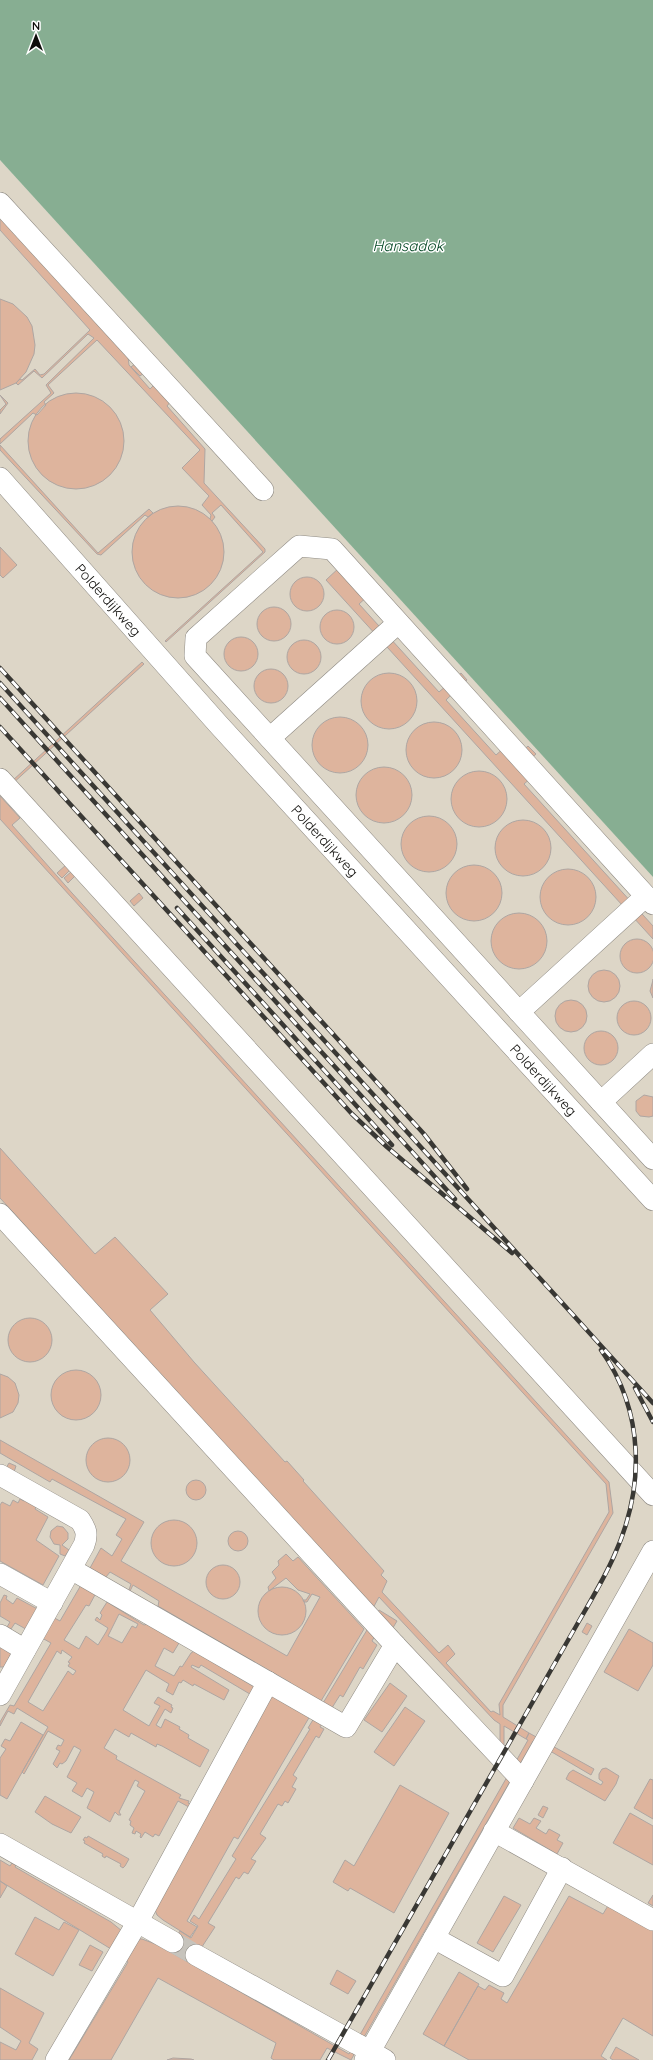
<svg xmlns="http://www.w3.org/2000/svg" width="653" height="2060" font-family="Quicksand,sans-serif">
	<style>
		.built { fill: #ddd6c7 }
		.water { fill: #87ae92 }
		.building { fill: #deb49d; stroke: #aea6a2; fill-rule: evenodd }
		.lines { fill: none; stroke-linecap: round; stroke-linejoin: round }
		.minor-tunnel { stroke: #c6c3bc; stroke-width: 21; stroke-dasharray: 21 10; stroke-linecap: butt }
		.minor-casing { stroke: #8f8b84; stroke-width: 22 }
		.minor { stroke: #fff; stroke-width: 21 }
		.rail-casing { stroke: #393834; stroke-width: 4.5 }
		.rail { stroke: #fff; stroke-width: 3; stroke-dasharray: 9; stroke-linecap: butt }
		.labels { text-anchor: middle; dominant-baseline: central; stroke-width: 3; stroke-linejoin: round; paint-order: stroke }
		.street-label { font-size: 14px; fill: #0e0d0a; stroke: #fff }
		.water-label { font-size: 15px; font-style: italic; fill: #004522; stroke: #fff }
	</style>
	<rect width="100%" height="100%" fill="#e7e3db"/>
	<!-- built -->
	<path class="built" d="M0 160 653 877V2060H0Z"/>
	<!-- water -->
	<path class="water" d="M0 0H653V877L0 160Z"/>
	<!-- building -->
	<path class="building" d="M0 211 128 357 129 365 150 389 155 384 171 401 167 406 205 449 204 483 265 549V552L166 642 165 641 263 552 221 505 212 513 215 517 212 521 210 519 211 515 202 505 209 496 182 468 200 450 97 340 48 385 54 393 44 402 46 405 37 415 33 413 0 444V439L51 393 46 385 94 338 88 334 42 378 34 371 18 385 16 383 20 379 22 380 35 369 40 375 44 374 90 330 0 230Z
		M0 299 13 304 27 317 32 326 35 345 34 354 26 372 16 383 0 390Z
		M136 363 144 373 140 376 131 367Z
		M28 441a48 48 0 1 1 96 0a48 48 0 1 1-96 0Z
		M0 395 8 403 0 414V410L6 404Z
		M0 445 98 553 149 509 153 513 148 517 145 515 101 555 97 554 0 450Z
		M132 552a46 46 0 1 1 92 0a46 46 0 1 1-92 0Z
		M0 547 17 565 3 578 0 575Z
		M341 566 368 596 359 604 439 692 461 673 467 680 446 700 496 755 505 747 515 758 528 746 536 754 522 767 532 777 524 784 653 926V939L326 580Z
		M290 594a17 17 0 1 1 34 0a17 17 0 1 1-34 0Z
		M257 624a17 17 0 1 1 34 0a17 17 0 1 1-34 0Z
		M320 627a17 17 0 1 1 34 0a17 17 0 1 1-34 0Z
		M224 654a17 17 0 1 1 34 0a17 17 0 1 1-34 0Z
		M287 657a17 17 0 1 1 34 0a17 17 0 1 1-34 0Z
		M142 662 144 664 0 795V792Z
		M254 686a17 17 0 1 1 34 0a17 17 0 1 1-34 0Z
		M361 701a28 28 0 1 1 56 0a28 28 0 1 1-56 0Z
		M312 745a28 28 0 1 1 56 0a28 28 0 1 1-56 0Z
		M406 750a28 28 0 1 1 56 0a28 28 0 1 1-56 0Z
		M356 795a28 28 0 1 1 56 0a28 28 0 1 1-56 0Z
		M451 799a28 28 0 1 1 56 0a28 28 0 1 1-56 0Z
		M0 796 20 818 12 825 72 893 609 1482 613 1513 503 1705V1717L529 1733 526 1739 504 1726V1746L500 1745V1724L494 1720 379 1597 372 1610 189 1405 0 1198V1148L95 1254 115 1237 168 1294 150 1310 194 1362 285 1462 287 1461 304 1480 303 1481 384 1571 381 1575 387 1581 382 1592 439 1653 448 1645 455 1654 446 1663 491 1712 493 1711 500 1715 499 1704 609 1512 606 1484 0 819Z
		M401 844a28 28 0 1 1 56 0a28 28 0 1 1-56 0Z
		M495 848a28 28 0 1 1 56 0a28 28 0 1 1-56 0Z
		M67 864 71 869 62 878 57 873Z
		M446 893a28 28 0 1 1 56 0a28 28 0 1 1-56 0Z
		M540 897a28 28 0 1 1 56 0a28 28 0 1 1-56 0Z
		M72 871 76 875 68 883 64 878Z
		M139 893 143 898 134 906 130 901Z
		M491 941a28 28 0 1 1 56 0a28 28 0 1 1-56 0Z
		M620 956a17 17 0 1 1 34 0a17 17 0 1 1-34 0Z
		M588 986a16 16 0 1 1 32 0a16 16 0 1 1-32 0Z
		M653 980V979V998L650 991Z
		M555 1016a16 16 0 1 1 32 0a16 16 0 1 1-32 0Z
		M617 1018a17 17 0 1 1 34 0a17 17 0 1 1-34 0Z
		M584 1048a17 17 0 1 1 34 0a17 17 0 1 1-34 0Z
		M644 1095 653 1097V1116L649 1117 640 1116 636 1111V1101Z
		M8 1340a22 22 0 1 1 44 0a22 22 0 1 1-44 0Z
		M51 1395a25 25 0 1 1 50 0a25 25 0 1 1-50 0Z
		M0 1374 8 1377 15 1383 19 1395 18 1403 13 1412 0 1418Z
		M86 1460a22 22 0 1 1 44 0a22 22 0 1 1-44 0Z
		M0 1440 144 1522 121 1561 287 1656 320 1597 312 1594 307 1602H304L303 1600H306L310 1594 298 1590 286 1578 269 1591 268 1587 276 1578 272 1572 279 1565 278 1561 286 1554 293 1561 298 1557 364 1629 321 1701 289 1686 291 1683 158 1606 159 1601 133 1585 130 1591 129 1590 131 1584 110 1572 106 1577 90 1568 101 1548 112 1556 122 1539 116 1535 126 1519 52 1479 50 1482 0 1453Z
		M9 1463 16 1466 14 1472 6 1468Z
		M186 1490a10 10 0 1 1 20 0a10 10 0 1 1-20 0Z
		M26 1498 37 1505 35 1509 48 1517 36 1540 59 1556 43 1585 0 1561V1505L2 1502 10 1506 13 1500 18 1503 20 1499 24 1501Z
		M151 1543a23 23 0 1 1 46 0a23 23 0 1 1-46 0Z
		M57 1526 63 1527 68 1533V1539L62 1545 69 1550 65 1556 60 1554V1545L54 1544 50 1537 51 1531Z
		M228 1541a10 10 0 1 1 20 0a10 10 0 1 1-20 0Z
		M206 1582a17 17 0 1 1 34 0a17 17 0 1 1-34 0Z
		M81 1585 96 1593 89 1606 86 1605 64 1640 79 1649 86 1636 98 1645 106 1632 108 1628 95 1620 97 1617 100 1620 102 1615 100 1613 107 1602 144 1625 148 1624 179 1643 173 1653 164 1648 155 1666 174 1676 180 1666 182 1667 191 1653 194 1651 271 1697 273 1695 310 1716 238 1839 234 1837 187 1921 197 1927 190 1937 163 1920 157 1915 155 1910 205 1816 178 1801 159 1836 155 1834 153 1837 145 1832 141 1838 140 1837 141 1834 136 1831 135 1834 132 1833 134 1828 130 1825 131 1821 129 1820 145 1791 137 1786 139 1782 135 1780 119 1812 121 1815H118L115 1812 110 1822 87 1808 94 1792 87 1788 82 1797 72 1791 77 1783 67 1777 81 1750 74 1746 66 1761 62 1764 60 1763 57 1768 53 1764 60 1751 56 1749 58 1745 61 1746 64 1740 48 1731 24 1774 22 1772 48 1727 17 1708 14 1714 8 1711 0 1726V1722L10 1705 14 1706 51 1643 15 1623 11 1629 7 1627 10 1622 0 1616V1603L4 1595 7 1596 6 1599 13 1604 17 1598 60 1621ZM119 1614 138 1624 136 1628 132 1626 122 1643 108 1636ZM62 1650 72 1657 68 1662 70 1663 68 1666 76 1671 73 1675 68 1671 43 1711 28 1702 57 1651 61 1654ZM192 1665 199 1668 201 1665 265 1703 254 1723 257 1725 207 1813 188 1803 189 1801 179 1798 181 1795 116 1759 117 1756 104 1748 115 1729 129 1737 131 1733 156 1747 157 1744 162 1746 200 1767 209 1750 188 1738 189 1735 179 1729 180 1727 165 1719 161 1728 156 1725 165 1709 171 1713 173 1708 171 1707 172 1705 158 1697 154 1703 160 1706 149 1726 123 1710 146 1670 169 1684 166 1691 173 1695 179 1682 181 1683 183 1680 193 1686 194 1684 224 1700 229 1690 191 1667Z
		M258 1611a24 24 0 1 1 48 0a24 24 0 1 1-48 0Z
		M379 1610 397 1621 391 1631 381 1625 372 1641 377 1645 363 1669 360 1667 343 1697 340 1695 320 1727 324 1729 319 1738 316 1736 293 1775 297 1778 292 1787 296 1789 288 1803 285 1801 282 1806 278 1804 260 1834 266 1838 251 1859 256 1861 248 1874 244 1872 239 1879 236 1877 208 1923 215 1927 192 1962 170 1948 180 1931 191 1938 198 1926 190 1921 194 1915 199 1919 236 1859 232 1856 310 1729 308 1728Z
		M587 1623 592 1626 587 1635 582 1632Z
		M629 1629 653 1643V1665L638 1691 604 1672Z
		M0 1642 12 1652 4 1667H0Z
		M390 1683 407 1696 382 1732 364 1720Z
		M405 1707 425 1721 394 1766 374 1752Z
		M21 1722 43 1735 7 1799 0 1795V1758L6 1749 1 1746 5 1739 10 1741Z
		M529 1733 594 1769 591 1775 533 1741 351 2060 327 2048 320 2060H274L271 2058 276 2043 158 1978 111 2060H69L128 1962 123 1959 139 1939H142L158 1945 349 2054 515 1763 528 1740 526 1739Z
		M606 1768 619 1776 616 1784 605 1801 566 1779 569 1773 573 1770 601 1785 603 1782 599 1779V1774L602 1769Z
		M650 1779 653 1780V1819L634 1808Z
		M400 1785 449 1813 394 1913 350 1888 348 1891 333 1882 345 1860 354 1866Z
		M45 1796 81 1817 71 1833 52 1824 35 1812Z
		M543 1806 548 1808 543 1818 538 1815Z
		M630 1813 653 1826V1865L613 1843Z
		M519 1818 530 1824 534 1818 541 1821 536 1828 546 1834 549 1829 560 1835 557 1840 563 1843 557 1854 513 1828Z
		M88 1836 129 1859 125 1866 123 1868 120 1866 121 1864 106 1856 105 1858 102 1856 103 1854 84 1843 85 1841 83 1840 85 1837 87 1838Z
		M0 1860 10 1866 12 1863 16 1865 15 1867 111 1922 122 1931 111 1949 0 1881Z
		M0 1881 7 1886 0 1898Z
		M653 1895V1906L648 1903Z
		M504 1896 521 1905 493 1952 477 1943Z
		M569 1896 603 1914 609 1904 653 1929V2036L623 2018 601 2056 607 2060H469L444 2046 478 1986 485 1990 489 1985 504 1993 501 1999 507 2003Z
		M35 1917 59 1930 64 1922 79 1930 53 1976 15 1954Z
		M90 1945 103 1952 92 1971 79 1965Z
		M337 1970 356 1981 348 1994 330 1984Z
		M459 1972 479 1984 444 2046 423 2034Z
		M0 1988 44 2013 29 2043 38 2049 32 2060H0V2042L16 2050 21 2041 0 2027Z
		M616 2047 639 2060H613L610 2058Z
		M173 2058 191 2059 194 2060H167Z"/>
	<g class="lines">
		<!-- minor-tunnel -->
		<path class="minor-tunnel" d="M173 1942 196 1955"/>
		<defs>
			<g id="minor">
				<path d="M0 203 263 490"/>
				<path id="s1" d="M0 478 218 724 653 1200"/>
				<path d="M270 738 398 623"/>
				<path d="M0 779 653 1495"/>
				<path d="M653 904 332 549 299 546 196 638 195 656 653 1159"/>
				<path d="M519 1012 646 896"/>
				<path d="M601 1102 653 1054"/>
				<path d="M0 1214 395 1645 523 1781"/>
				<path d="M0 1475 80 1520C86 1529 88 1534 84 1545L0 1695"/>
				<path d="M71 1569 346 1727 395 1645"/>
				<path d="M0 1574 52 1603"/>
				<path d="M0 1635 25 1650"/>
				<path d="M494 1831 653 1920"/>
				<path d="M0 1844 173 1942"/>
				<path d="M434 1938 503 1976 562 1868"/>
				<path d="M196 1955 355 2043"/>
				<path d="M359 2045 385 2060"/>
				<path d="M56 2060 137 1923 268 1682"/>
				<path d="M365 2060 653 1551"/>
			</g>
		</defs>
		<!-- minor casing -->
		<use href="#minor" class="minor-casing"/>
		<!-- minor -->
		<use href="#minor" class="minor"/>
		<defs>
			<path id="rail" d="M0 668 424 1134 467 1189
				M0 683 653 1403
				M0 698 455 1199
				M0 727 352 1114 387 1147 512 1253
				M177 908 392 1145
				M635 1388 653 1422
				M328 2060 579 1621C591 1600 604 1579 614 1556 645 1488 645 1412 601 1350"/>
		</defs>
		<!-- rail casing -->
		<use href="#rail" class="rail-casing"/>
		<!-- rail -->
		<use href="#rail" class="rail"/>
	</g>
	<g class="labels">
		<!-- street labels -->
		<g class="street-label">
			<text stroke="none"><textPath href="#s1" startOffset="163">Polderdijkweg</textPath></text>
			<text stroke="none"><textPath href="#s1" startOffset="487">Polderdijkweg</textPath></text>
			<text stroke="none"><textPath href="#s1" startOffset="811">Polderdijkweg</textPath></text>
		</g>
		<!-- water labels -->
		<g class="water-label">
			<text x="408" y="245">Hansadok</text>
		</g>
	</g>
	<!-- north arrow -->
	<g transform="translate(36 36)" stroke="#ffffff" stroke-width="3" paint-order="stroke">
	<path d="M0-3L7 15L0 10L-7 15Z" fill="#0e0d0a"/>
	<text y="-6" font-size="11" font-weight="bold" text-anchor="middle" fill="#0e0d0a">N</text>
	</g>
</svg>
